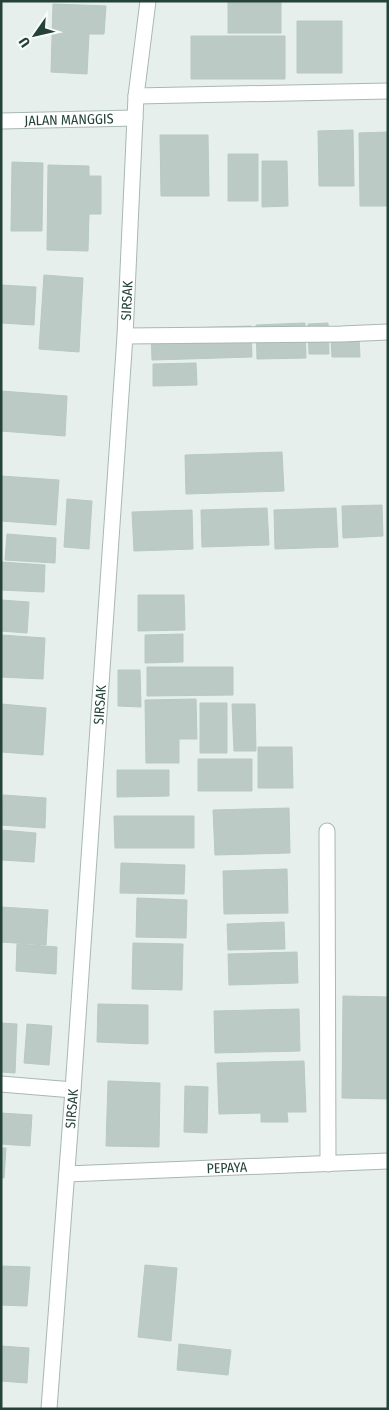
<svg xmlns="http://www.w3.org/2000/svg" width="389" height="1410" font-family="'Fira Sans Condensed',sans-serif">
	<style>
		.building { fill: #bbcac4; stroke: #b8c9c2 }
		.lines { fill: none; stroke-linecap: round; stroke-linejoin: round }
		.minor-casing { stroke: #a8b8b2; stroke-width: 17 }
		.minor { stroke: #fff; stroke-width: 15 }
		.labels { text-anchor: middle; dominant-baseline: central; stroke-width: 4.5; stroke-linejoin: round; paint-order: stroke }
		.street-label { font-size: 14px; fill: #24423a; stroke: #f7fbf9 }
	</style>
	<rect width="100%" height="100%" fill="#e6efeb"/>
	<!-- building -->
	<path class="building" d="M228 1H281V33H228Z
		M53 4 106 6 104 34H89L87 74 51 72Z
		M297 21H342V73H297Z
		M191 36H285V79H191Z
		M353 130 354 186H319L318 131Z
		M388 132V206H360L359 133Z
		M160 135H208L209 196H161Z
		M228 154H258V201H228Z
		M262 161H287L288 206 262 207Z
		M12 162 43 163 42 231H11Z
		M48 165 89 166V176H101V214H89L88 251 47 250Z
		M44 275 83 278 79 352 39 349Z
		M1 285 36 287 34 325 1 323Z
		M305 323 306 358 257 359 256 325Z
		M328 323 329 354H309L308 324Z
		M251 326 252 357 152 360 151 329Z
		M359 338 360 357H332L331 339Z
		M196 363 197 385 153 386V364Z
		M1 391 67 396 65 436 1 431Z
		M282 452 284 491 186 494 185 455Z
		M1 476 59 480 56 525 1 521Z
		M67 499 92 501 89 549 64 547Z
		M382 505 383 536 343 538 342 506Z
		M267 508 269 545 202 547 201 510Z
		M336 508 338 547 275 549 274 510Z
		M192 510 193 549 134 551 132 512Z
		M7 534 56 538 55 563 5 560Z
		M1 562 45 565 44 592 1 590Z
		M138 595H184L185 630 138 631Z
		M1 600 29 602 27 633 1 631Z
		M183 634V662L145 663V635Z
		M1 635 45 638 43 679 1 677Z
		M147 667H233V695L147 696Z
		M118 670H140L141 707 118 706Z
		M196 699 197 739H179V763H146L145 700Z
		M200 703H227V753H200Z
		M1 704 46 708 43 755 1 752Z
		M232 704H255L256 751H234Z
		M258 747H292L293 788H258Z
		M198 759H252V791H198Z
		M117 770H169V796L117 797Z
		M3 795 46 798 45 828 1 825Z
		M289 808 290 853 215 855 213 810Z
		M114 816H194V848H115Z
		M1 830 36 833 34 862 1 860Z
		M121 863 185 865 184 894 120 893Z
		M287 869 288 913 224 914 223 871Z
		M137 898 187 900 186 938 136 937Z
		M1 907 48 910 46 945 1 942Z
		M284 922 285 949 228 950 227 924Z
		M133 943 183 944 182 990 132 989Z
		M17 944 57 947 56 974 16 971Z
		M297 952 298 983 229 985 228 954Z
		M343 996 388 997V1099L342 1098Z
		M98 1004 148 1005V1044L97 1042Z
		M299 1009 300 1051 215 1053 214 1011Z
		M1 1023 17 1024 15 1073 1 1072Z
		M27 1024 52 1026 49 1065 24 1063Z
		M304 1061 306 1112H287L288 1122H261V1113L219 1114 217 1063Z
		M108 1081 160 1083 159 1147 106 1146Z
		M185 1086 208 1087 207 1133 184 1132Z
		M1 1113 32 1115 30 1146 1 1144Z
		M1 1148H6L4 1178H1Z
		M145 1265 177 1268 171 1341 138 1337Z
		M1 1266 30 1267 27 1306 1 1305Z
		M179 1344 231 1350 228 1375 177 1370Z
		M1 1346 29 1348 27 1383 1 1381Z"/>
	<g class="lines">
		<defs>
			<g id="minor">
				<path d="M136 96 388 91"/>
				<path id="s1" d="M1 121 135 118"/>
				<path d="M125 336 341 334 388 332"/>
				<path d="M327 831 328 1164"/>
				<path d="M1 1084 73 1090"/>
				<path id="s2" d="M67 1174 388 1161"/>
				<path id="s3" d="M49 1409 73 1090 125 336 136 96 148 1"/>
			</g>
		</defs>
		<!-- minor casing -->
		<use href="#minor" class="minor-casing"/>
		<!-- minor -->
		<use href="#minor" class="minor"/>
	</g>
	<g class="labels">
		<!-- street labels -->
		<g class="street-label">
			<text stroke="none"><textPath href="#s1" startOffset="68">JALAN MANGGIS</textPath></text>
			<text stroke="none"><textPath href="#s3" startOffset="1111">SIRSAK</textPath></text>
			<text stroke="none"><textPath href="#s3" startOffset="706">SIRSAK</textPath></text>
			<text stroke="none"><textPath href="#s3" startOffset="301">SIRSAK</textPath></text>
			<text stroke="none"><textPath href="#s2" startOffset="160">PEPAYA</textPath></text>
		</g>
	</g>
	<!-- border -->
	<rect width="389" height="1410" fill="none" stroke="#24423a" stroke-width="5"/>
	<!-- north arrow -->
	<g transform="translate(35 35) rotate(236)" stroke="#f7fbf9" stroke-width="4" paint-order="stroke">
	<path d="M0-4L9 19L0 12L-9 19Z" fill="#24423a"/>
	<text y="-8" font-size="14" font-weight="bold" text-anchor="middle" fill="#24423a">U</text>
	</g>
</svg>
